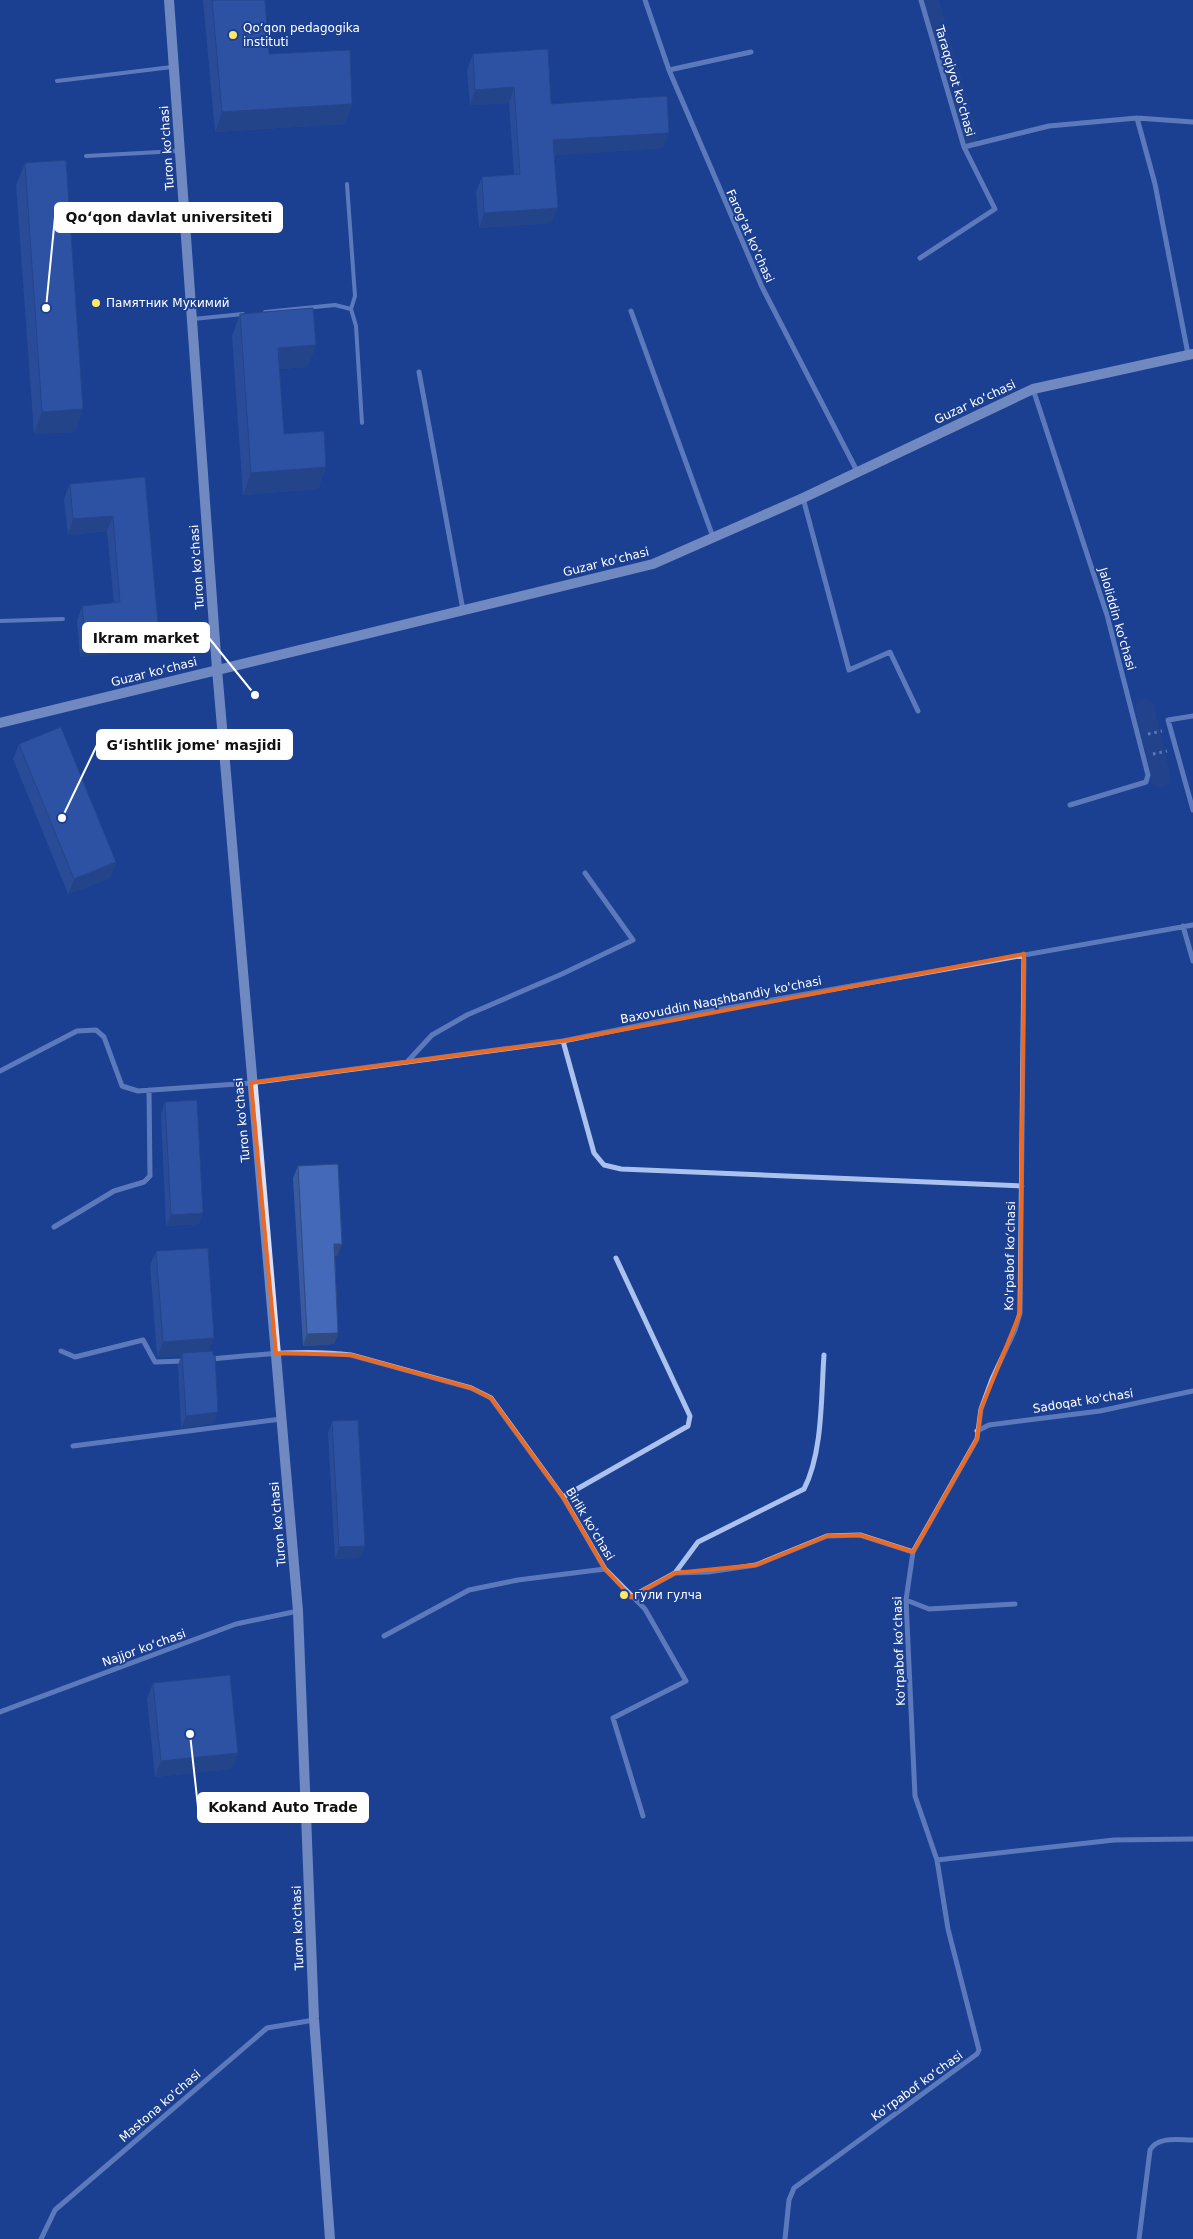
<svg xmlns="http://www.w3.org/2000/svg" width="1193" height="2239" font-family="'DejaVu Sans',sans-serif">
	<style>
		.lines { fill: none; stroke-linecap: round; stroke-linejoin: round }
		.canal { stroke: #2c4784; stroke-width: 19 }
		.path { stroke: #abc1ee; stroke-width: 3; stroke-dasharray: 2.5 4; stroke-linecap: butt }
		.service { stroke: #abc1ee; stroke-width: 4 }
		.minor { stroke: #abc1ee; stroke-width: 5 }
		.secondary { stroke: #d8e2fa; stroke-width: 10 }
		.wall { fill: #3a5a9f }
		.shaded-wall { fill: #304a82 }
		.building { fill: #4469b9; stroke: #304a82 }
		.marked { fill: none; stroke: #ea6a24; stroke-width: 4; stroke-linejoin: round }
		.poi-dot { fill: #ffe768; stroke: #1b3f91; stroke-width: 2 }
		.labels { text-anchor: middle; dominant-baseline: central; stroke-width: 4; stroke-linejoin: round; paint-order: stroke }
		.poi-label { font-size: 12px; fill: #fff; stroke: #1b3f91; text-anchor: start }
		.street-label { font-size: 12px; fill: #fff; stroke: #1b3f91 }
		.leader { fill: none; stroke: #fff; stroke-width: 2 }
		.callout-dot { fill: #fff; stroke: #1b3f91; stroke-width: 2 }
		.callout { fill: #fff; stroke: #fff; stroke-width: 2 }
		.callout-label { font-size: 14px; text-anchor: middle; font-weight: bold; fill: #111 }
	</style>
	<rect width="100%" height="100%" fill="#1b3f91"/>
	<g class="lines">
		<!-- canal -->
		<path class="canal" d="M929 0 969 137
			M1145 709 1161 778
			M1190 932 1193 942"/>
		<!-- path -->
		<path class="path" d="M1148 734 1162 731
			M1153 754 1167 751"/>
		<!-- service -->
		<path class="service" d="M57 81 172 67
			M86 156 178 151
			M347 184 355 296 351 309
			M265 312 335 305 351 309 356 326 362 423
			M193 319 243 314
			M0 621 63 619"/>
		<!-- minor -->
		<path class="minor" d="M645 0 669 70 762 287 857 471
			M921 0 964 147 1049 126 1137 118 1193 122
			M669 70 751 52
			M1137 118 1155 184 1188 354
			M920 258 995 209 964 147
			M631 311 713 537
			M419 372 463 610
			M1033 389 1107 615 1148 775 1146 782 1070 805
			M803 498 849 670 890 652 918 711
			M1193 716 1168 720 1193 810
			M1183 926 1193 961
			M563 1041 594 1153 604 1165 621 1169 1022 1186
			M407 1062 432 1035 467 1015 562 974 633 940 585 873
			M0 1071 77 1031 96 1030 104 1037 122 1086 138 1091 251 1083 563 1041 705 1012 1193 925
			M54 1227 114 1191 144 1182 150 1176 149 1090
			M61 1351 75 1357 143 1340 155 1362 185 1361
			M211 1359C257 1355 304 1349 351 1355L471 1388 491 1398 563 1497 605 1569 645 1609 686 1681 613 1718 643 1816
			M977 1431 989 1425 1100 1411 1193 1391
			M73 1446 281 1419
			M563 1497 688 1426 690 1416 616 1258
			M675 1573 698 1542 804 1489C823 1452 821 1396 824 1355
			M631 1597 675 1573 708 1572 756 1565 827 1536 860 1535 913 1552
			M906 1600 929 1609 1015 1604
			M384 1636 469 1590 518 1580 605 1569
			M0 1712 236 1624 298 1611
			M937 1860 1114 1840 1193 1839
			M41 2239 55 2210 267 2028 314 2020
			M785 2239 789 2200 794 2188 977 2054 979 2050 948 1929 937 1860 915 1796 906 1600 913 1552 977 1439 981 1409 992 1379 1015 1330 1020 1313 1024 954
			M1139 2239 1150 2150C1158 2136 1178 2140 1193 2140"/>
		<!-- secondary -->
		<path class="secondary" d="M169 0 217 669 298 1611 314 2019 330 2239
			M0 723 653 564 803 498 1033 389 1193 354"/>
	</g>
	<!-- wall -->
	<path class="wall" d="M203 0H265L269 54 352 104 345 124 215 132Z
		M473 54 551 104 663 148 554 155 552 223 479 228 476 192 482 177 514 174 509 103 470 105 467 70Z
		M25 163 83 409 75 432 34 434 16 185Z
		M240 314 308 367 279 369 284 434 326 467 318 489 243 495 232 336Z
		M145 477 154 650 80 657 77 621 82 606 114 603 107 531 68 535 64 499 70 484Z
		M19 744 116 862 110 878 68 894 13 759Z
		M165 1102 203 1213 199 1224 166 1226 161 1113Z
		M298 1166 338 1255 335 1256 338 1333 334 1344 303 1346 293 1178Z
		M156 1251 214 1338 209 1351 214 1423 181 1428 178 1365 181 1356 157 1357 150 1266Z
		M332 1421 361 1557 335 1559 328 1433Z
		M153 1683 232 1769 155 1777 147 1699Z"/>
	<!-- shaded-wall -->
	<path class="shaded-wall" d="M514 87 509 103 470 105 475 90Z
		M352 104 345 124 215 132 222 112Z
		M669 133 663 148 548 156 553 140Z
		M558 208 552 223 479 228 484 213Z
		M316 345 308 367 270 370 278 348Z
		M83 409 75 432 34 434 42 412Z
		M326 467 318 489 243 495 251 473Z
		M113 516 107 531 68 535 73 519Z
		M159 635 154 650 80 657 86 642Z
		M116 862 110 878 68 894 74 879Z
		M203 1213 199 1224 166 1226 171 1215Z
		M334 1244H342L338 1255 330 1256Z
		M338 1333 334 1344 303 1346 307 1334Z
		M214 1338 208 1354 182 1353 181 1356 157 1357 163 1342Z
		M218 1412 214 1423 181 1428 186 1416Z
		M365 1546 361 1557 335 1559 339 1547Z
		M238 1753 232 1769 155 1777 161 1761Z"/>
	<!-- building -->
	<path class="building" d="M212 0H265L269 54 350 50 352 104 222 112Z
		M548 49 551 104 667 96 669 133 553 140 558 208 484 213 482 177 520 174 514 87 475 90 473 54Z
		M66 160 83 409 42 412 25 163Z
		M313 308 316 345 278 348 284 434 324 431 326 467 251 473 240 314Z
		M145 477 159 635 86 642 82 606 120 602 113 516 73 519 70 484Z
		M61 727 116 862 74 879 19 744Z
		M197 1100 203 1213 171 1215 165 1102Z
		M338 1164 342 1244H334L338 1333 307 1334 298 1166Z
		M208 1248 214 1338 163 1342 156 1251Z
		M213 1351V1355H215L218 1412 186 1416 182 1353Z
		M358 1420 365 1546 339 1547 332 1421Z
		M230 1675 238 1753 161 1761 153 1683Z"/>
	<!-- marked area -->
	<path d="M0 0H1193V2239H0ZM1024 954 1020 1313 981 1409 977 1439 913 1552 860 1535 827 1536 756 1565 675 1573 631 1597 605 1569 563 1497 491 1398 471 1388 351 1355 276 1353 251 1083 563 1041Z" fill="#1b3f91" fill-opacity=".55" fill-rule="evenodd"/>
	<path class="marked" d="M1024 954 1020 1313 981 1409 977 1439 913 1552 860 1535 827 1536 756 1565 675 1573 631 1597 605 1569 563 1497 491 1398 471 1388 351 1355 276 1353 251 1083 563 1041Z"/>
	<!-- markers -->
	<g class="poi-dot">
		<circle cx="233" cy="35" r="5"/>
		<circle cx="96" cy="303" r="5"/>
		<circle cx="624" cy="1595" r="5"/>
	</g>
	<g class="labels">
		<!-- poi labels -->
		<g class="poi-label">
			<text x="243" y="28">Qoʻqon pedagogika<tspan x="243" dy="14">instituti</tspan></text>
			<text x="106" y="303">Памятник Мукимий</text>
			<text x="634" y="1595">гули гулча</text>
		</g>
		<!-- street labels -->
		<g class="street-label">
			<text transform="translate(955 81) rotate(74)">Taraqqiyot ko'chasi</text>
			<text transform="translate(167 148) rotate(-94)">Turon ko'chasi</text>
			<text transform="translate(750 236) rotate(66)">Farog'at ko'chasi</text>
			<text transform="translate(975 402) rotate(-25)">Guzar koʻchasi</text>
			<text transform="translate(606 562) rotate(-14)">Guzar koʻchasi</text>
			<text transform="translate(197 567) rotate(-94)">Turon ko'chasi</text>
			<text transform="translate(1117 619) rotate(74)">Jaloliddin ko'chasi</text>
			<text transform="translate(154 672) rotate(-14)">Guzar koʻchasi</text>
			<text transform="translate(721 1000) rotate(-11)">Baxovuddin Naqshbandiy ko'chasi</text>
			<text transform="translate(242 1120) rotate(-95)">Turon ko'chasi</text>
			<text transform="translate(1010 1256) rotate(-89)">Ko'rpabof koʻchasi</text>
			<text transform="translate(1083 1401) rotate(-9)">Sadoqat ko'chasi</text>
			<text transform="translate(278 1524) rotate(-95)">Turon ko'chasi</text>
			<text transform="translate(590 1524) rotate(59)">Birlik ko'chasi</text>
			<text transform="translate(144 1648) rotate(-20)">Najjor koʻchasi</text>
			<text transform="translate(899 1651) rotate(-92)">Ko'rpabof koʻchasi</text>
			<text transform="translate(298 1928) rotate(-92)">Turon ko'chasi</text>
			<text transform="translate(917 2086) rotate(-36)">Ko'rpabof koʻchasi</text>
			<text transform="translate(160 2106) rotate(-41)">Mastona ko'chasi</text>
		</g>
	</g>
	<!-- callouts -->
	<path class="leader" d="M46 308L55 217M255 695L209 638M62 818L97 745M190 1734L198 1807"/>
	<g class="callout-dot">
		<circle cx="46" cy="308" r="5"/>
		<circle cx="255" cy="695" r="5"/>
		<circle cx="62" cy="818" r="5"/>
		<circle cx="190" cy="1734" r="5"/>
	</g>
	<g class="callout">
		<rect x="55" y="203" width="227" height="29" rx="5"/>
		<rect x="83" y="623" width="126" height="29" rx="5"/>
		<rect x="97" y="730" width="195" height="29" rx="5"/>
		<rect x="198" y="1793" width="170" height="29" rx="5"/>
	</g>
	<g class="callout-label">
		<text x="169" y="222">Qoʻqon davlat universiteti</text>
		<text x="146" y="643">Ikram market</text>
		<text x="194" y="750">Gʻishtlik jome' masjidi</text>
		<text x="283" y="1812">Kokand Auto Trade</text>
	</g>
</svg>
